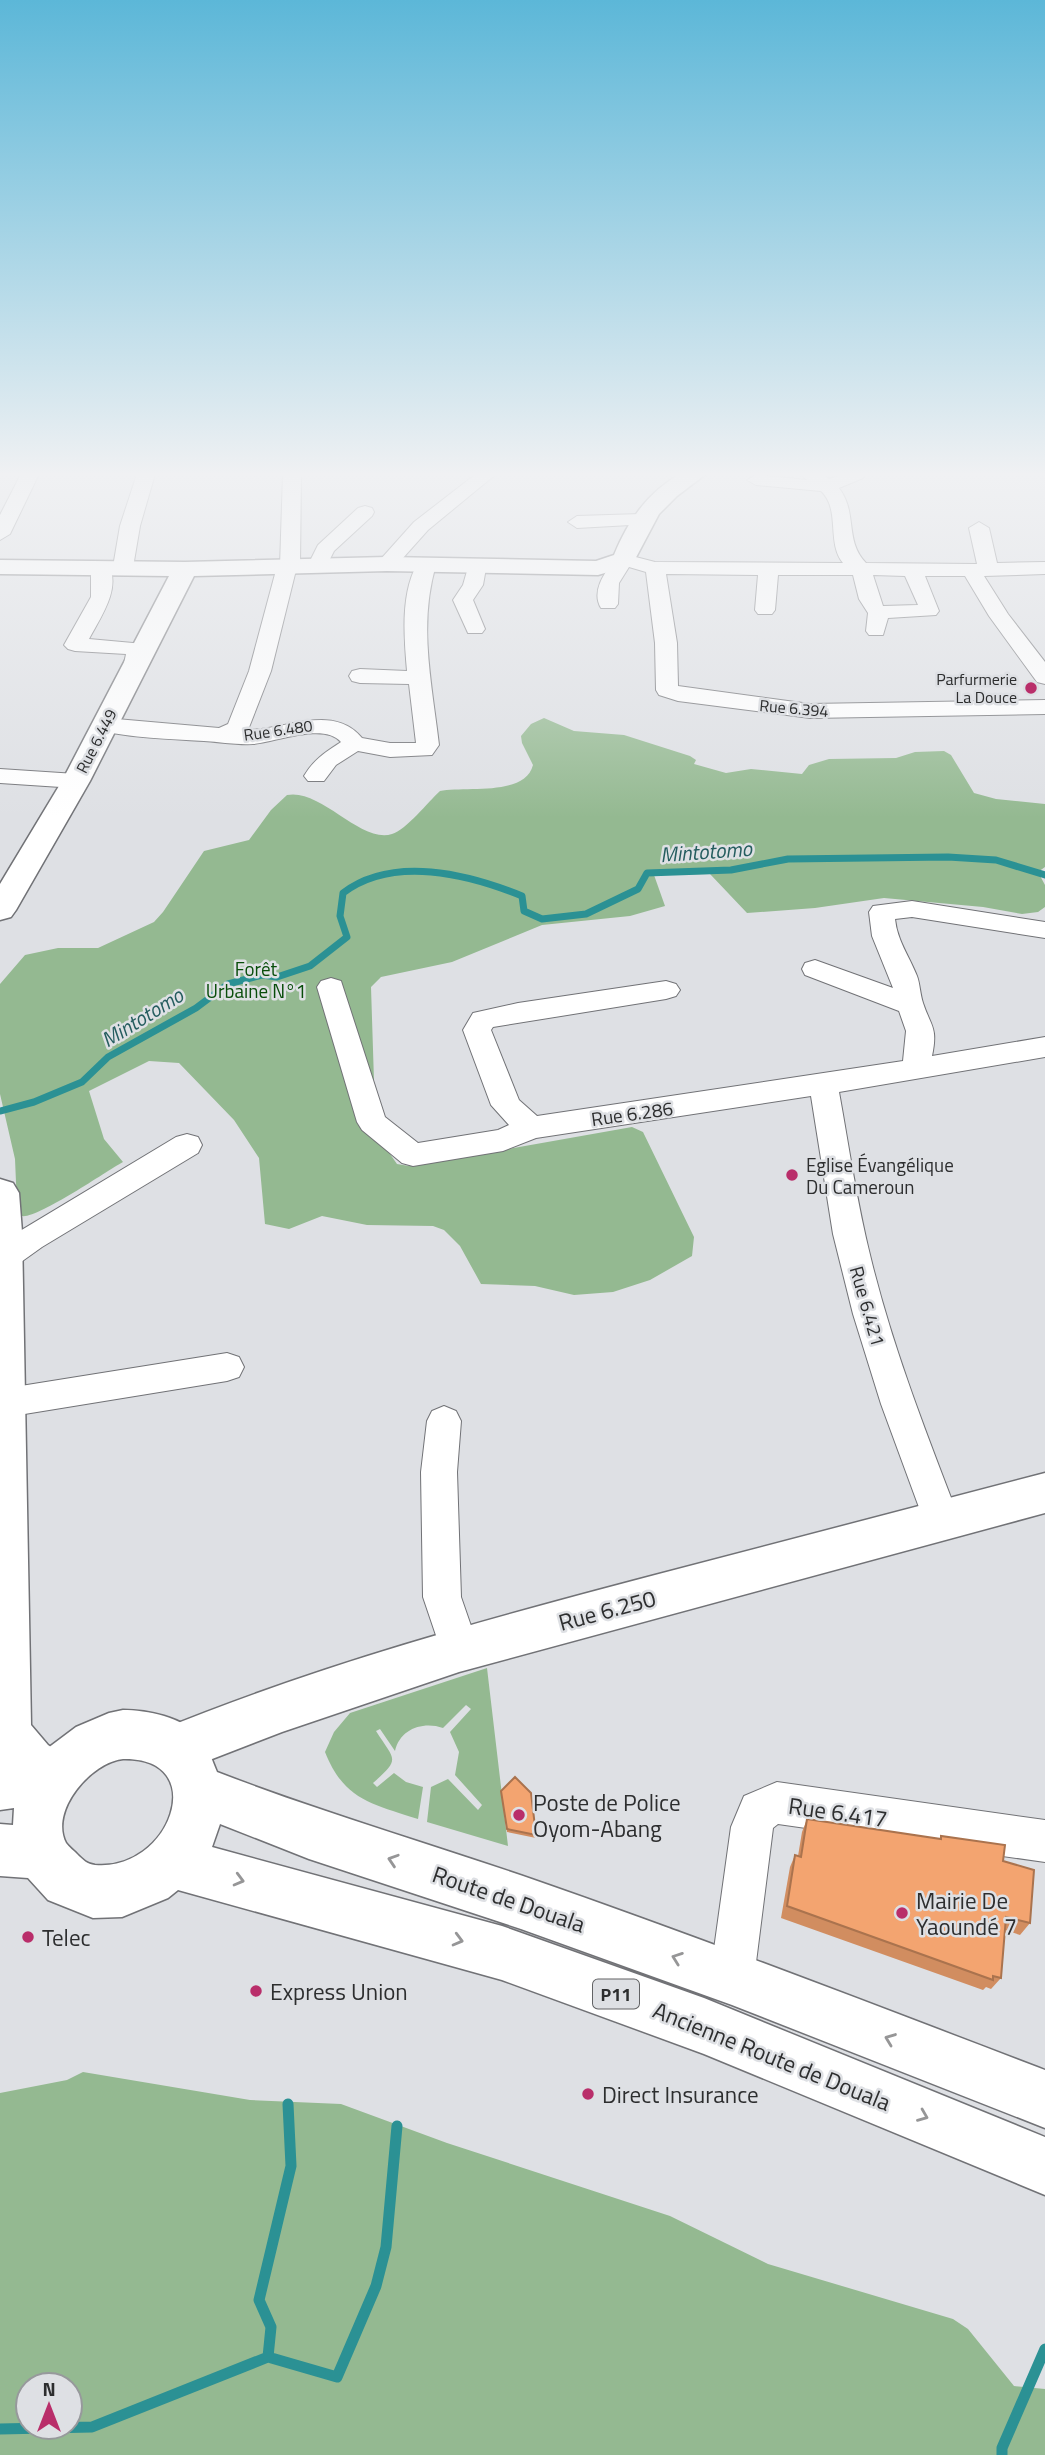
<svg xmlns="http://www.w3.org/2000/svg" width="1045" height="2455" font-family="'Titillium Web',sans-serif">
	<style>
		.green { fill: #94b991; fill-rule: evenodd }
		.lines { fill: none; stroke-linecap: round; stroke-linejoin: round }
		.stream-far1 { stroke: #2b9194; stroke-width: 7 }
		.stream { stroke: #2b9194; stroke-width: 11 }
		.street-casing { stroke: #717276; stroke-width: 2 }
		.secondary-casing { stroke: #717276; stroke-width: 3 }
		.primary-casing { stroke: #717276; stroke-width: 3 }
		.street { fill: #fff; fill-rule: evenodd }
		.secondary { fill: #fff; fill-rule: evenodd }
		.primary { fill: #fff; fill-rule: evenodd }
		.wall { fill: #d18d60 }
		.building { fill: #f3a470; stroke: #aa734e; stroke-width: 2 }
		.oneway { stroke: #969697 }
		.poi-dot { fill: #b92e6a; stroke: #dee0e4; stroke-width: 2.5 }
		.labels { text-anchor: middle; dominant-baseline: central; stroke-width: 5; stroke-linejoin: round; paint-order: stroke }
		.far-poi-label { font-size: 16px; fill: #2d2e2f; stroke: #dee0e4; text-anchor: end }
		.far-street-label { font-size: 16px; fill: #2d2e2f; stroke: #dee0e4 }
		.shield { fill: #dee0e4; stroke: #626365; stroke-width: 2 }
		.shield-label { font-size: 18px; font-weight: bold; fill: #2d2e2f }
		.park-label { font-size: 19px; fill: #084d0a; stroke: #dee0e4 }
		.street-label { font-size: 19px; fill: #2d2e2f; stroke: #dee0e4 }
		.poi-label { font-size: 19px; fill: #2d2e2f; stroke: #dee0e4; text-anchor: start }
		.water-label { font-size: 21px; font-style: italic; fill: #255d5f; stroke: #dee0e4 }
		.near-street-label { font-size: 23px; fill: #2d2e2f; stroke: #dee0e4 }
		.near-poi-label { font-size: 23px; fill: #2d2e2f; stroke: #dee0e4; text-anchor: start }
	</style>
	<rect width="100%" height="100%" fill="#dee0e4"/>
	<!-- green -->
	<path class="green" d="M544 718 574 731 624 735 690 756 696 760 694 764 726 773 751 769 802 774 809 765 829 759 896 758 915 752 944 751 951 755 974 793 996 799 1045 804V867L1038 872 1045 885V907L1038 912 1022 914 983 907 884 898 815 908 747 913 710 874 654 875 665 906 630 916 542 925 452 962 381 977 371 987 375 1112 383 1144 397 1164 409 1166 431 1158 491 1152 632 1127 643 1132 694 1237 692 1256 650 1280 613 1292 574 1295 535 1286 481 1284 460 1246 444 1230 433 1226 367 1225 322 1216 289 1229 265 1224 259 1158 234 1120 179 1063 149 1061 89 1091 104 1139 123 1162C105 1172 37 1219 22 1216L17 1206 15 1159 0 1094V984L25 955 58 948H98L154 922 163 912 204 851 249 840 271 810 287 795C321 788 361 844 392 834 406 830 428 802 440 791 464 786 525 797 533 765L522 743 521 736 531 724Z
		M487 1668 508 1846 427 1822 431 1787 448 1779 478 1810 482 1805 455 1775 459 1752 450 1732 471 1709 466 1705 443 1728C423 1721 400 1729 395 1751L380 1729 376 1731C395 1761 401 1758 373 1783L377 1787 394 1773 406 1782 423 1787 418 1819C372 1804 344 1800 325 1752L334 1732 350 1713Z
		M83 2072 250 2100 341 2104 447 2143 670 2216 768 2264 953 2319 968 2329 1014 2386 1045 2389V2455H0V2093L67 2080ZM28 2385H70V2427H28Z"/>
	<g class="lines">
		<!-- stream-far1 -->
		<path class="stream-far1" d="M0 1111 34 1102 82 1082 108 1057 196 1008 228 984 262 975 277 977 310 966 347 937 340 916 343 893C393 855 468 874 522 896L524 911 542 919 586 914 638 889 647 873 731 870 788 859 948 857 996 860 1045 875"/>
		<!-- stream -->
		<path class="stream" d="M268 2357 271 2327 259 2300 291 2166 288 2104
			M0 2429 92 2427 268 2357 337 2377 376 2286 386 2247 397 2126
			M1002 2455V2448L1045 2349"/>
		<defs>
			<path id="street" d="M21 474H39L10 534 0 540V515Z
				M137 474H155L140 526 133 567 130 571H116L113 567 120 526Z
				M283 474H301L300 566 295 574 271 671 248 730C285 730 333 703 362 738L390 743H416L409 684 360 683 352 681 349 676 352 671 360 669 407 671C404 637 400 591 419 561H433L436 565C418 625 432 684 439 745L432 755 390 757 358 751 336 765 324 781H308L304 776C314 759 326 752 341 742 324 722 276 742 253 744 237 745 220 742 204 741 169 739 132 738 97 730L94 725 97 720 105 718 219 728 228 724 249 671 275 574 280 566Z
				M476 474H496L428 530 394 568H380L377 564 380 560 414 522Z
				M801 474H822L829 479 843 474H866L863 478 839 488C858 513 844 540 866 563L977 564 969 528 979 522 989 528 997 563 1045 562V574L984 576 1008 614 1045 662V684L1037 682 989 616 965 576H925L939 611 936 615 888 618 883 635H869L866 631 868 613 859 599 853 575H778L775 610 772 614H758L755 610 758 575 666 574 677 643 678 686 810 704 1045 700V714L810 718 678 701 659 695 656 690 655 643 646 572 629 567 619 583 618 604 615 608H601C590 590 607 570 617 556L624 554 655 562 843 563C826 542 841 510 821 491L756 485 747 480 756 475 807 480ZM873 575 905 576 918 605 883 606Z
				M365 506 372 508 374 512 372 516 334 551 325 569H311L308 565 318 545 358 508Z
				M641 514 650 520 648 524 577 528 568 522 577 516Z
				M101 562 108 564C122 588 100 618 89 639L144 644 148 648 143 669H127L124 664 126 654 75 651 68 649 64 645 91 597V568L94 564Z
				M476 562 483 564 486 568 483 585 473 600 485 629 482 633H468L453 600 463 585 469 564Z
				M0 769 76 774 84 776 88 781 84 786 76 788 0 783Z
				M912 901 1045 922V938L912 917 895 919C897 940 909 956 917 976 920 984 920 994 923 1003 931 1027 938 1027 932 1056L1045 1037V1057L839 1092C849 1147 857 1204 871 1259 893 1349 927 1435 960 1521L955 1533 942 1537 929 1533 924 1521 881 1404 853 1314 833 1234 811 1096 536 1138 503 1151 413 1166 402 1163 362 1130 357 1122 317 987 321 981 331 978 341 981 385 1117 418 1143 498 1130 509 1125 491 1105 463 1030 473 1013 518 1003 666 981 676 984 680 990 676 996 666 999 493 1027 491 1030 519 1100 537 1116 903 1061 906 1031 899 1011 805 975 802 969 805 963 815 960 893 988 872 936 869 912 873 906Z
				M187 1134 198 1137 202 1145 198 1153 42 1247 14 1267 0 1270V1243L176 1137Z
				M227 1353 239 1357 244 1367 239 1377 227 1381 0 1418 2 1389Z
				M444 1406 456 1411 461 1421 457 1472 461 1597 479 1649 473 1662 459 1667 445 1662 423 1597 421 1472 427 1421 432 1411Z
				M777 1782 1045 1820V1862L778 1824 773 1828 754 1978 748 1994 732 2000 716 1994 710 1978 731 1827 744 1796Z"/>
			<path id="secondary" d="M680 474H706L677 496 659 514 632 565 598 575 387 571 194 576 90 781 16 910 11 917 0 920V884L62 781 169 576 0 574V560L185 562 387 557 596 561 614 555C628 521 647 493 680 474Z
				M0 1179 13 1183 19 1193 22 1232 31 1725 48 1745 70 1760 77 1778 70 1796 52 1803 26 1791 0 1767Z
				M1045 1473V1513L459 1672 282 1732 176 1773 158 1765 151 1748 158 1731C319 1665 487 1619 655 1575 785 1541 915 1507 1045 1473Z"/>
			<path id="primary" d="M123 1710C147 1710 183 1717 200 1737 208 1747 212 1760 217 1772 318 1811 421 1841 523 1876 699 1937 872 2004 1045 2070V2128L732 2005 521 1929 309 1859 220 1824 212 1847 502 1926 704 1998 1045 2137V2195L704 2054 502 1980 178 1890 168 1898 122 1917 93 1918 48 1900 28 1878 0 1876V1824L13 1825 14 1808 0 1810V1760L40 1754 76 1727 109 1713ZM123 1759C212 1757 170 1872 95 1865 87 1864 83 1860 77 1854 74 1851 69 1847 66 1843 49 1810 92 1762 123 1759Z"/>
		</defs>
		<!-- street casing -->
		<use href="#street" class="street-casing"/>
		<!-- secondary casing -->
		<use href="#secondary" class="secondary-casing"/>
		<!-- primary casing -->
		<use href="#primary" class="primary-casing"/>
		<!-- street -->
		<use href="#street" class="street"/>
		<!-- secondary -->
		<use href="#secondary" class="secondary"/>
		<!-- primary -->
		<use href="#primary" class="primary"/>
	</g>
	<!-- wall -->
	<path class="wall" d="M501 1791 536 1835V1838L507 1832Z
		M807 1819 939 1839 941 1836 1003 1861 1030 1923 1020 1935 1005 1930 1001 1978 991 1989 986 1987 983 1990 781 1918 790 1867 795 1855 798 1856 802 1832Z"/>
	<!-- building -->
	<path class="building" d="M515 1777 531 1793 536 1835 507 1829 501 1791Z
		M807 1819 941 1839V1836L1005 1845 1003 1861 1034 1870 1030 1923 1006 1917 1001 1978 993 1976V1980L787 1906 795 1855 801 1857Z"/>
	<!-- one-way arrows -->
	<defs><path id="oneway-chevron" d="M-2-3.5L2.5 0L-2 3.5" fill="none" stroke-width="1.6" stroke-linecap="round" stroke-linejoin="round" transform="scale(1.75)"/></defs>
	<g class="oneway">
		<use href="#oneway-chevron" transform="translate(393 1860) rotate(-162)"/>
		<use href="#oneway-chevron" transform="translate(239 1880) rotate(15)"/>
		<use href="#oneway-chevron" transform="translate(458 1940) rotate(15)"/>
		<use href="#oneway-chevron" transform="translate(677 1958) rotate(-160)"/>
		<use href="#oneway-chevron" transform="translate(890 2039) rotate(-159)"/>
		<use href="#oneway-chevron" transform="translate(923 2116) rotate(22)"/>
	</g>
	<!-- sky -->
	<linearGradient id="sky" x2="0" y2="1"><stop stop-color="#5cb7d8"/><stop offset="0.58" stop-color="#f0f1f3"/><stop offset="1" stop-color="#f0f1f3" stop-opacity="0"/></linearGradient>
	<rect width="1045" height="818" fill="url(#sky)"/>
	<!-- markers -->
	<g class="poi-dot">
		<circle cx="1031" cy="688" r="7"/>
		<circle cx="792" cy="1175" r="7"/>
		<circle cx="519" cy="1815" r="7"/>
		<circle cx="902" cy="1913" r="7"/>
		<circle cx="28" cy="1937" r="7"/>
		<circle cx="256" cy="1991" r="7"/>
		<circle cx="588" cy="2094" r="7"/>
	</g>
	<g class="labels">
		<!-- far-poi labels -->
		<g class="far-poi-label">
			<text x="1017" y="679">Parfurmerie<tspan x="1017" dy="18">La Douce</tspan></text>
		</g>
		<!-- far-street labels -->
		<g class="far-street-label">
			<text transform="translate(794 708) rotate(5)">Rue 6.394</text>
			<text transform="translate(278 730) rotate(-8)">Rue 6.480</text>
			<text transform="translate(96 741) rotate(-63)">Rue 6.449</text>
		</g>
		<!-- shield labels -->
		<rect class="shield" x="593" y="1979.5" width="46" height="29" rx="5"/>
		<g class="shield-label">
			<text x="616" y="1994">P11</text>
		</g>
		<!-- park labels -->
		<g class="park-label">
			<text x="256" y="968">Forêt<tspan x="256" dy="22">Urbaine N°1</tspan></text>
		</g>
		<!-- street labels -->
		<g class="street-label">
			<text transform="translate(632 1113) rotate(-8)">Rue 6.286</text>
			<text transform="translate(868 1306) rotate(74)">Rue 6.421</text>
		</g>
		<!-- poi labels -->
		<g class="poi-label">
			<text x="806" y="1164">Eglise Évangélique<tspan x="806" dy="22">Du Cameroun</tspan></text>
		</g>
		<!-- water labels -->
		<g class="water-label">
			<text transform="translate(706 851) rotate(-4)">Mintotomo</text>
			<text transform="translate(142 1017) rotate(-32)">Mintotomo</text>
		</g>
		<!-- near-street labels -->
		<g class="near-street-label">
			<text transform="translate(607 1610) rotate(-15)">Rue 6.250</text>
			<text transform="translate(838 1812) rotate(8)">Rue 6.417</text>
			<text transform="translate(509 1899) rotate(19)">Route de Douala</text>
			<text transform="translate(772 2056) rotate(22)">Ancienne Route de Douala</text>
		</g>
		<!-- near-poi labels -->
		<g class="near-poi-label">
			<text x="533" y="1802">Poste de Police<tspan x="533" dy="26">Oyom-Abang</tspan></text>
			<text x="916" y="1900">Mairie De<tspan x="916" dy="26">Yaoundé 7</tspan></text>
			<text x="42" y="1937">Telec</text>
			<text x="270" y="1991">Express Union</text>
			<text x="602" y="2094">Direct Insurance</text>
		</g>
	</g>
	<!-- north arrow -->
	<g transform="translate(49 2406)"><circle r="33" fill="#dee0e4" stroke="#97999c" stroke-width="2"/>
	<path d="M0-5L12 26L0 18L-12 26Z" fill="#b92e6a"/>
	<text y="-10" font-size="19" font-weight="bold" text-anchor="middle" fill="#2d2e2f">N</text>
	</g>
</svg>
